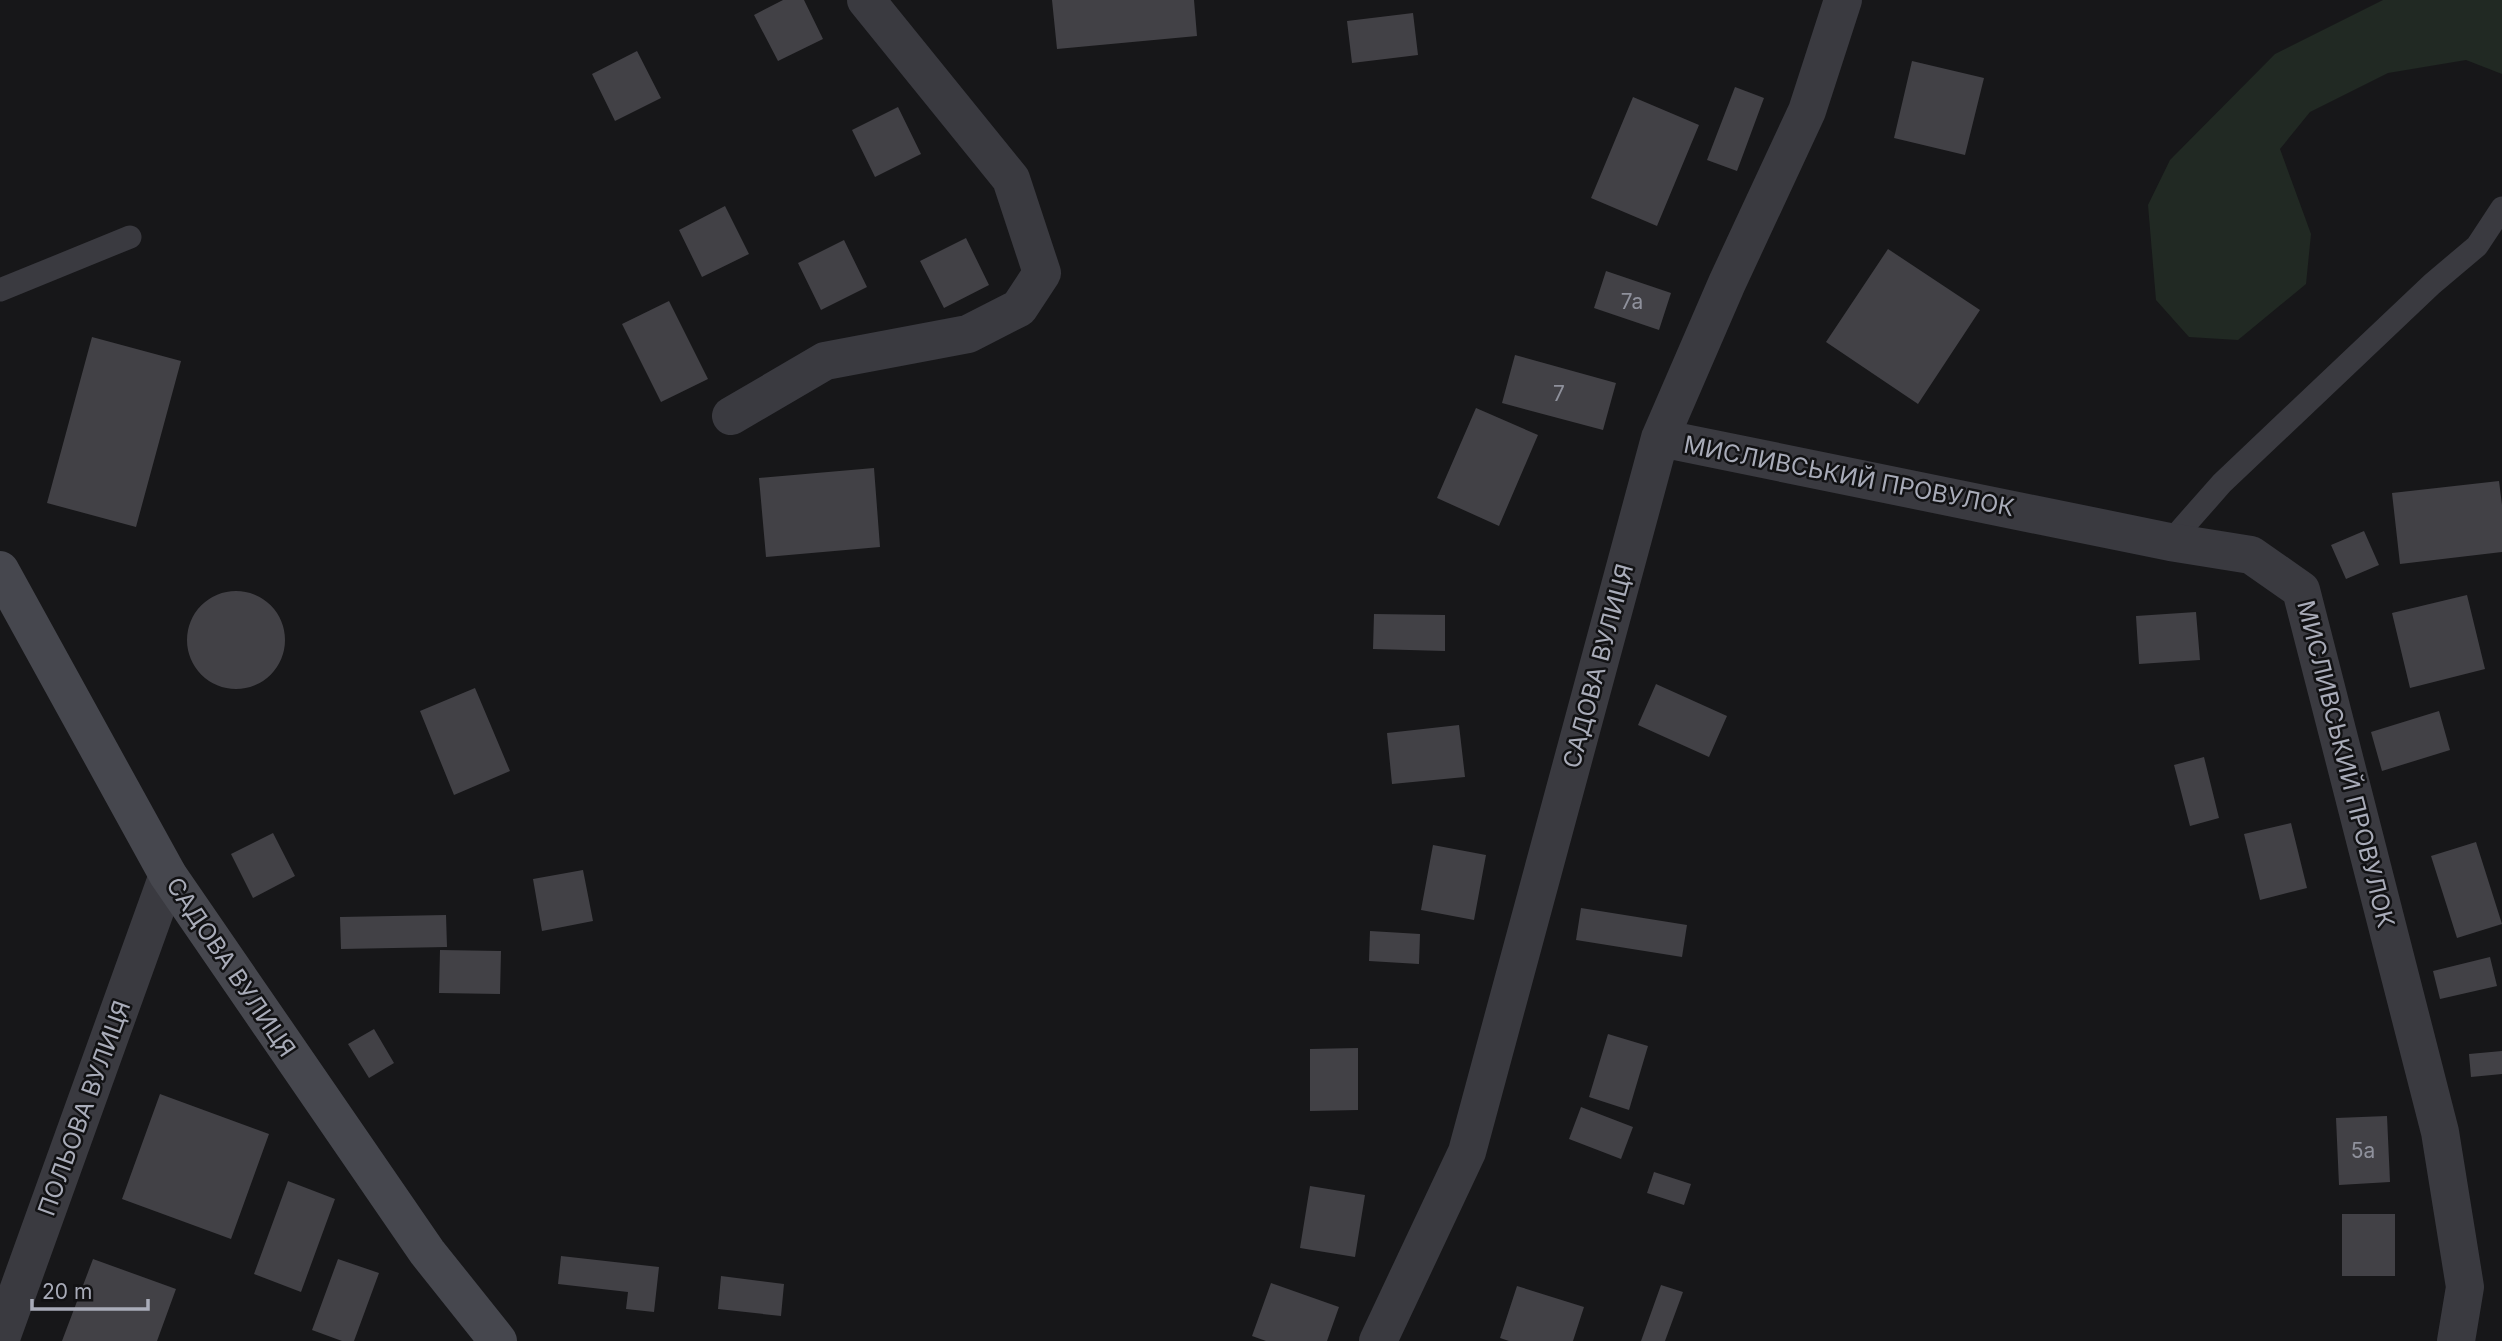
<svg xmlns="http://www.w3.org/2000/svg" width="2502" height="1341" font-family="Inter,sans-serif">
	<style>
		.green { fill: #212923 }
		.building { fill: #424146 }
		.lines { fill: none; stroke-linecap: round; stroke-linejoin: round }
		.lane { stroke: #3a3a40; stroke-width: 23 }
		.street { stroke: #3a3a40; stroke-width: 38 }
		.secondary { stroke: #46474e; stroke-width: 38 }
		.labels { text-anchor: middle; dominant-baseline: central; stroke-width: 5; stroke-linejoin: round; paint-order: stroke }
		.number-label { font-size: 21px; fill: #8f919c }
		.street-label { font-size: 24px; fill: #a9acb9; stroke: #121214 }
	</style>
	<rect width="100%" height="100%" fill="#171719"/>
	<!-- green -->
	<path class="green" d="M2383 0H2502V74L2466 60 2388 73 2310 112 2280 149 2311 234 2306 284 2238 340 2189 337 2156 300 2148 205 2170 160 2275 54Z"/>
	<!-- building -->
	<path class="building" d="M783 0H804L823 39 778 61 754 15Z
		M1052 0H1194L1197 36 1057 49Z
		M1413 13 1418 55 1352 63 1347 21Z
		M637 51 661 98 615 121 592 74Z
		M1912 61 1984 78 1965 155 1894 138Z
		M1735 87 1764 98 1737 171 1707 160Z
		M1633 97 1699 125 1657 226 1591 198Z
		M898 107 921 154 875 177 852 130Z
		M725 206 749 254 702 277 679 230Z
		M966 238 989 285 944 308 920 261Z
		M844 240 867 287 821 310 798 263Z
		M1888 249 1980 310 1918 404 1826 342Z
		M1606 271 1671 293 1659 330 1594 308Z
		M669 301 708 379 661 402 622 324Z
		M92 337 181 361 136 527 47 503Z
		M1515 355 1616 383 1603 430 1502 403Z
		M1476 408 1538 435 1499 526 1437 498Z
		M874 468 880 547 766 557 759 478Z
		M2499 481 2502 505V552L2400 564 2392 493Z
		M2364 531 2379 565 2346 579 2331 545Z
		M187 640a49 49 0 1 1 98 0a49 49 0 1 1-98 0Z
		M2467 595 2485 669 2410 688 2392 613Z
		M2196 612 2200 660 2139 664 2136 616Z
		M1374 614 1445 615V651L1373 649Z
		M1656 684 1727 716 1709 757 1638 725Z
		M475 688 510 771 454 795 420 711Z
		M2439 711 2450 750 2382 771 2371 732Z
		M1459 725 1465 777 1392 784 1387 733Z
		M2204 757 2219 818 2190 826 2174 765Z
		M2291 823 2307 888 2260 900 2244 834Z
		M273 833 295 876 253 898 231 854Z
		M2476 842 2502 924 2457 938 2431 856Z
		M1433 845 1486 855 1474 920 1421 910Z
		M583 870 593 921 542 931 533 879Z
		M1581 908 1687 925 1682 957 1576 940Z
		M446 915 447 947 341 949 340 917Z
		M1370 931 1420 934 1419 964 1369 961Z
		M440 950 501 951 500 994 439 993Z
		M2490 957 2497 986 2440 999 2433 971Z
		M374 1029 394 1063 369 1078 348 1044Z
		M1608 1034 1648 1046 1629 1110 1589 1097Z
		M1358 1048V1110L1310 1111V1049Z
		M2502 1051V1074L2471 1077 2469 1054Z
		M160 1094 269 1134 231 1239 122 1199Z
		M1581 1107 1633 1127 1621 1159 1569 1139Z
		M2387 1116 2390 1182 2339 1185 2336 1118Z
		M1654 1172 1691 1184 1684 1205 1647 1193Z
		M288 1181 335 1199 301 1292 254 1274Z
		M1310 1186 1365 1195 1355 1257 1300 1248Z
		M2342 1214H2395V1276H2342Z
		M561 1256 659 1267 654 1312 626 1309 628 1292 558 1284Z
		M93 1259 176 1289 157 1341H62Z
		M338 1259 379 1273 354 1341H342L312 1330Z
		M721 1276 784 1284 781 1316 718 1309Z
		M1271 1283 1339 1307 1327 1341H1266L1252 1336Z
		M1661 1285 1683 1292 1665 1341H1641Z
		M1517 1286 1584 1307 1573 1341H1509L1500 1338Z"/>
	<g class="lines">
		<!-- lane -->
		<path class="lane" d="M0 290 130 237
			M2170 542 2222 483 2432 284 2477 246 2502 208"/>
		<!-- street -->
		<path class="street" d="M731 416 825 361 968 334 1019 308 1042 273 1011 179 866 0
			M1660 438 2170 542 2251 555 2301 590 2440 1132 2465 1287 2456 1341
			M0 1341 168 875
			M1378 1341 1467 1152 1660 438 1727 283 1807 111 1843 0"/>
		<!-- secondary -->
		<path class="secondary" d="M0 570 168 875 427 1252 498 1341"/>
	</g>
	<g class="labels">
		<!-- number labels -->
		<g class="number-label">
			<text x="1632" y="301">7а</text>
			<text x="1559" y="393">7</text>
			<text x="2363" y="1150">5а</text>
		</g>
		<!-- street labels -->
		<g class="street-label">
			<text transform="translate(1849 476) rotate(11)">МИСЛИВСЬКИЙ ПРОВУЛОК</text>
			<text transform="translate(1598 666) rotate(-75)">САДОВА ВУЛИЦЯ</text>
			<text transform="translate(2346 764) rotate(76)">МИСЛИВСЬКИЙ ПРОВУЛОК</text>
			<text transform="translate(231 967) rotate(56)">САДОВА ВУЛИЦЯ</text>
			<text transform="translate(84 1108) rotate(-70)">ПОЛЬОВА ВУЛИЦЯ</text>
		</g>
	</g>
	<!-- scale -->
	<path d="M32 1299v10h116v-10" fill="none" stroke="#a9acb9" stroke-width="3.5"/>
	<text x="42" y="1299" font-size="21" fill="#a9acb9" stroke="#121214" stroke-width="5" paint-order="stroke">20 m</text>
</svg>
